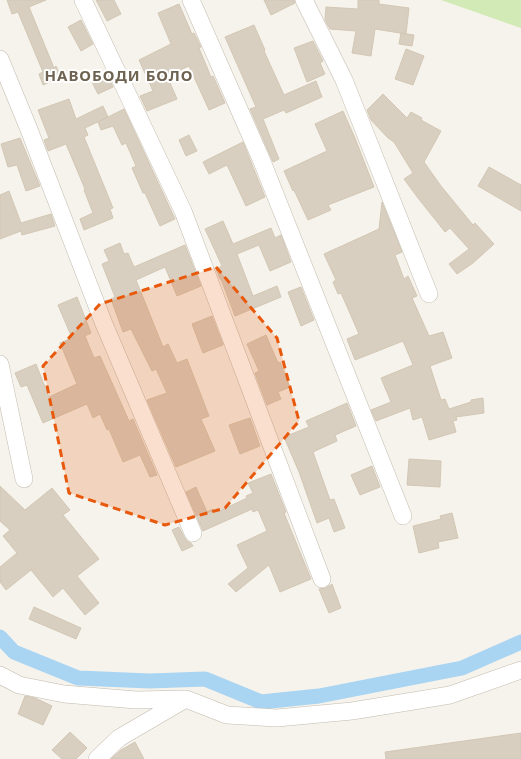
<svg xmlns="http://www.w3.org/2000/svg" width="521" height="759" font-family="'Noto Sans',sans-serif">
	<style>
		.green { fill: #d2eab5 }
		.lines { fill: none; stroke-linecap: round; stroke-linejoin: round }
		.canal { stroke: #a9d4f2; stroke-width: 15 }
		.building { fill: #d8cfc1; stroke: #d3c7b4 }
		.minor-casing { stroke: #c2bbae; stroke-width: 18 }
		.minor { stroke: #fff; stroke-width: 17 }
		.marked { fill: #e8590c; fill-opacity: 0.2; stroke: #e8590c; stroke-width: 3; stroke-dasharray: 8 5; stroke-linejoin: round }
		.labels { text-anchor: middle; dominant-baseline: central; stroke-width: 4; stroke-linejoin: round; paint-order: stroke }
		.district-label { font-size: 15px; font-weight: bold; letter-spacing: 1px; fill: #6e6250; stroke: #fff }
	</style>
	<rect width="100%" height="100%" fill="#f6f3ec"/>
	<!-- green -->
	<path class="green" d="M441 0H521V28Z"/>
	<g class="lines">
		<!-- canal -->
		<path class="canal" d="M0 637 14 652 78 678 150 681 205 679 261 702 319 696 462 668 521 642"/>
	</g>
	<!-- building -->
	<path class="building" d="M7 0H46L29 7 54 68 56 66 61 77 43 85 39 74 43 72 18 12 12 14Z
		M96 0H114L121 14 107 21Z
		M264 0H294L295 3 271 15Z
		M358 0H379V4L409 8 406 34 375 29 371 56 352 53 356 31 330 29 325 20 326 7 358 9Z
		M179 4 192 34 194 33 201 47 199 48 211 77 213 76 225 103 209 110 189 66 167 76 177 99 147 111 140 96 153 91 139 60 171 44 158 13Z
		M81 20 93 44 81 51 68 27Z
		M254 25 265 50 264 51 284 95 316 81 322 97 286 113 284 110 263 119 279 159 273 162 250 109 256 107 225 37Z
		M401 33 414 35 412 46 399 44Z
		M313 41 323 61 320 63 325 74 307 82 294 48Z
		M406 49 424 56 413 85 395 79Z
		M108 75 113 87 98 94 92 82Z
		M383 94 407 118 411 112 422 118 421 120 441 131 424 162 441 186 473 225 475 223 494 244 473 263 457 274 449 264 469 249 450 228 445 232 418 198 404 179 413 173 394 142 388 138 371 120 367 110Z
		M69 99 76 119 103 106 108 117 85 128 88 135 84 137 113 208 110 209 113 218 84 230 80 219 93 213 84 190 85 189 66 144 48 151 44 140 49 138 38 110Z
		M124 109 175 219 160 226 145 193H143L132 168 136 166 126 143 122 145 113 126 101 130 98 122Z
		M343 111 355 138 374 187 328 205 331 210 308 220 294 190 293 191 284 171 327 151 315 124Z
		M189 135 197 151 186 156 179 140Z
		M20 138 40 186 26 191 17 165 8 167 1 144Z
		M243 142 265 197 246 206 227 165 209 174 203 162Z
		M489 167 521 185V211L478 186Z
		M9 191 21 223 51 214 55 226 22 235 21 231 0 239V195Z
		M382 202 402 252 395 255 404 279 408 276 417 296 412 298 429 336 443 332 452 358 430 366 441 400 445 399 449 409 471 402V400L483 398 484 413 456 417 457 420 453 421 456 432 429 440 422 417 413 420 410 408 376 421 371 410 391 402 381 378 413 365 403 341 355 360 347 339 359 334 341 293 338 294 333 282 336 280 324 254 379 229Z
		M223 221 233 244 271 228 275 238 281 235 291 262 270 271 259 245 237 254 253 296 277 286 281 297 235 316 221 279H220L216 269 222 266 205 229Z
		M120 243 124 254 128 253 134 267 185 245 201 286 177 296 165 267 136 280 163 347 168 344 177 363 187 359 209 416 201 419 215 451 176 467 147 400 167 393 156 369 152 371 131 329 123 332 111 299 115 297 102 264 109 261 104 250Z
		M301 287 314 320 301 326 288 292Z
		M77 297 91 333 85 336 94 358 100 356 129 421 133 419 157 475 150 477 140 455 123 462 109 429 107 430 100 414 93 418 87 404 43 423 27 385 21 387 15 373 36 364 49 397 77 384 60 343 72 338 58 305Z
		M212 316 223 345 203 353 192 324Z
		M266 335 278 363 280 362 290 387 278 392 281 399 267 405 255 373 259 371 247 344Z
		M347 403 356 426 335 435 337 441 313 452 330 500 334 499 345 528 334 532 329 518 317 523 299 472 284 437 309 427 306 421Z
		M250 418 260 446 240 454 229 425Z
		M409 459 441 461 440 487 407 485Z
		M372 466 380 487 360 495 351 475Z
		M271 474 286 512 284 513 311 579 280 592 269 565 236 592 228 584 248 568 237 545 267 531 258 510 253 512 252 509 203 531 186 492 196 487 207 512 213 509 215 513 247 498 246 496 253 493 248 483Z
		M0 486 25 510 52 488 70 510 63 515 99 559 77 576 99 603 85 615 63 588 53 597 31 570 6 590 0 582V567L17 553 3 536 10 530 0 521Z
		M452 513 458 538 438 542 439 548 419 553 413 526 441 519 440 516Z
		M179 527 184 537 187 541 191 543 193 546 182 551 172 530Z
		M332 584 341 608 329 613 319 589 326 588Z
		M34 607 81 628 76 639 29 619Z
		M25 696 35 698 52 706 43 725 18 714Z
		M70 732 87 748 76 759H62L52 750Z
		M521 733V759H386L385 752Z
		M135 742 144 759H111L121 750Z"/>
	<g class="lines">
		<defs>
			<path id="minor" d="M83 0 183 211 322 579
				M191 0 261 159 403 516
				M304 0 344 80 429 294
				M0 59 28 127 104 324 193 533
				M0 364 24 479
				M0 675 19 685 64 694 136 700 186 699 227 715 277 718 352 711 450 695 521 670
				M97 759 119 738 184 700"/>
		</defs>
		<!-- minor casing -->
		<use href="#minor" class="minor-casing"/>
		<!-- minor -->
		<use href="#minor" class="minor"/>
	</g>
	<!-- marked area -->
	<path class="marked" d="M216 267 277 338 299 421 225 508 165 525 69 493 43 366 100 304Z"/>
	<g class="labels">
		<!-- district labels -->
		<g class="district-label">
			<text x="119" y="75">НАВОБОДИ БОЛО</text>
		</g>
	</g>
</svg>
